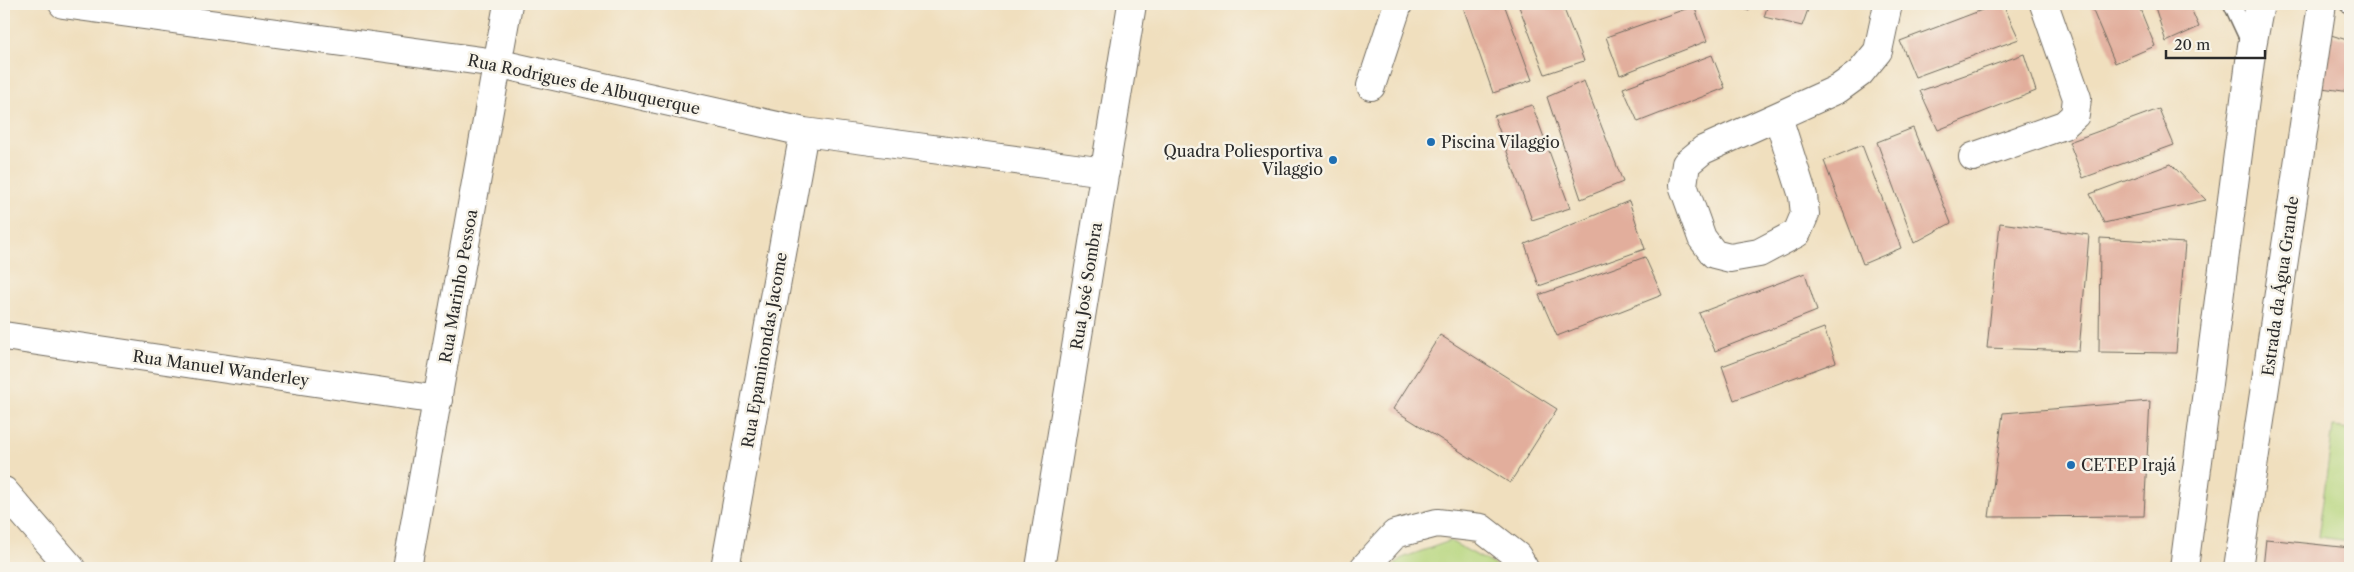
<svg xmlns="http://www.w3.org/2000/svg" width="2354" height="572" font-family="'Libre Caslon Text',serif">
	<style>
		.green { fill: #b5d57c; stroke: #708054 }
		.building { fill: #e2ae9c }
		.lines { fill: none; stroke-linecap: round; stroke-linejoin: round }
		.service-casing { stroke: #706a5e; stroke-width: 19 }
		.minor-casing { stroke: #706a5e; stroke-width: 30 }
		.tertiary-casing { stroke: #706a5e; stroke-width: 30 }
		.primary-casing { stroke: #706a5e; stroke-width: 30 }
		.service { stroke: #fff; stroke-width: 16 }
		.minor { stroke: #fff; stroke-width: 28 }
		.tertiary { stroke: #fff; stroke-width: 28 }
		.primary { stroke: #fff; stroke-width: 28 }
		.poi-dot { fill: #1f6fb2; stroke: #f7f3e8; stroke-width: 2 }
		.labels { text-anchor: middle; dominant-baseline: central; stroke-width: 5; stroke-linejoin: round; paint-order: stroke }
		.street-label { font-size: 16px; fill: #2b2b2b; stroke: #f7f3e8 }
		.poi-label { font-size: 16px; fill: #2b2b2b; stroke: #f7f3e8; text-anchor: start }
	</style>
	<rect width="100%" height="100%" fill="#f7f3e8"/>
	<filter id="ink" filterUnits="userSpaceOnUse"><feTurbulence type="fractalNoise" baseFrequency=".02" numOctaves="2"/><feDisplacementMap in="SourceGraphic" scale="10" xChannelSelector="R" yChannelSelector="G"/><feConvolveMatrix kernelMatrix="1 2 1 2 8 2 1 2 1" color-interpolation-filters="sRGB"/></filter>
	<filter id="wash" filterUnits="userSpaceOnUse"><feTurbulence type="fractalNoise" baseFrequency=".0096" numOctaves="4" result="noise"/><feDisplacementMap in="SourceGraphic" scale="20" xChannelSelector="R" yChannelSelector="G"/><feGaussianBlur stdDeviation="1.12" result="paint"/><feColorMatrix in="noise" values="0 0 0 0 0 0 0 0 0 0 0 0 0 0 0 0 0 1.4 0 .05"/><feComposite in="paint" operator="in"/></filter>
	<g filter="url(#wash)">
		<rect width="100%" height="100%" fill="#f0dfbe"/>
		<!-- green -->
		<path class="green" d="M2333 427 2350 429V541L2318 537Z
			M1450 541 1500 568H1392L1402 558Z"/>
		<g id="blocks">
			<!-- building -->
			<path class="building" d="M1462 4H1504L1532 80 1493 93Z
				M1518 4H1562L1584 61 1545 74Z
				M1733 4H1752L1749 11Z
				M1768 4H1810L1802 26 1764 17Z
				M1998 4H2003L2019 39 1915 77 1900 41Z
				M2090 4H2138L2155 46 2115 63Z
				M2154 4H2189L2199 27 2166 42Z
				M1694 6 1707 41 1620 75 1606 37Z
				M2331 35 2350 41V92L2322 88Z
				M2024 54 2036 91 1938 130 1920 91Z
				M1712 55 1725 88 1638 122 1623 88Z
				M1584 81 1623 182 1581 199 1547 97Z
				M1532 105 1570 208 1532 220 1494 116Z
				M2159 109 2174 145 2083 178 2069 142Z
				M1913 128 1951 223 1914 243 1877 142Z
				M1862 145 1901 248 1863 264 1824 161Z
				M2171 164 2206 200 2104 223 2090 194Z
				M1629 201 1645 249 1539 286 1525 244Z
				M2000 223 2089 235 2079 351 1987 348Z
				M2100 238 2185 243 2176 353 2099 352Z
				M1645 257 1662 295 1557 336 1539 295Z
				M1805 273 1817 311 1715 351 1699 313Z
				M1824 328 1836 362 1734 400 1722 366Z
				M1440 335 1557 409 1510 483 1393 409Z
				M2150 401 2144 516 1989 517 2003 413Z
				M2266 539 2350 548V568H2263Z"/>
		</g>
	</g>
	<g filter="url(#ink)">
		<use href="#blocks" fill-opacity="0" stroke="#706a5e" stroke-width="1"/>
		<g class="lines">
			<defs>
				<path id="service" d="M2232 4 2251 45
					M2348 4H2350"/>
				<path id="minor" d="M63 4 496 63 804 132 1105 172
					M1371 86 1398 4
					M1778 117 1803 196 1805 214 1797 233 1759 253 1730 258 1714 254 1702 238 1683 185 1686 164 1703 150 1838 89 1860 73 1878 51 1888 4
					M1973 157 2064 125 2075 115 2077 98 2044 4
					M4 336 438 400
					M407 568 508 4
					M725 568 804 132
					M1040 568 1132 4
					M1364 568 1395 534 1437 523 1481 528 1517 556 1524 568"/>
				<path id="tertiary" d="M4 491 71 568"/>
				<path id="primary" d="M2184 568 2252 46 2260 4
					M2238 568 2322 4"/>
			</defs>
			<!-- service casing -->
			<use href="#service" class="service-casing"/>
			<!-- minor casing -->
			<use href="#minor" class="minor-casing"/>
			<!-- tertiary casing -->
			<use href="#tertiary" class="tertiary-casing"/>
			<!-- primary casing -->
			<use href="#primary" class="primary-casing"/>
			<!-- service -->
			<use href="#service" class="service"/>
			<!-- minor -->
			<use href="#minor" class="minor"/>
			<!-- tertiary -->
			<use href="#tertiary" class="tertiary"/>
			<!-- primary -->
			<use href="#primary" class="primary"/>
		</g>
	</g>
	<!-- markers -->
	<g class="poi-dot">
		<circle cx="1431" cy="142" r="5"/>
		<circle cx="1333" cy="160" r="5"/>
		<circle cx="2071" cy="465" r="5"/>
	</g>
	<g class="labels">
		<!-- street labels -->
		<g class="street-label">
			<text transform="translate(584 84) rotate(12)">Rua Rodrigues de Albuquerque</text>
			<text transform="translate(458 286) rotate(-80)">Rua Marinho Pessoa</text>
			<text transform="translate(1086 286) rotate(-81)">Rua José Sombra</text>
			<text transform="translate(2280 286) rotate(-82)">Estrada da Água Grande</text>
			<text transform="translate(764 350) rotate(-80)">Rua Epaminondas Jacome</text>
			<text transform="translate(221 368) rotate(8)">Rua Manuel Wanderley</text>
		</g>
		<!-- poi labels -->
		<g class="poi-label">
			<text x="1441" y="142">Piscina Vilaggio</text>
			<text x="1323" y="151" text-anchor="end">Quadra Poliesportiva<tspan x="1323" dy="18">Vilaggio</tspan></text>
			<text x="2081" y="465">CETEP Irajá</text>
		</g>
	</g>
	<!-- margin -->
	<rect width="2354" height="572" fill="none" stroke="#f7f3e8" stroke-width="20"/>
	<!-- scale -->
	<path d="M2166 50v8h99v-8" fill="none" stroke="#2b2b2b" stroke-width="2.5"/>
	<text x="2174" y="50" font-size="15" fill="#2b2b2b" stroke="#f7f3e8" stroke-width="4" paint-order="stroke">20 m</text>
</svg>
